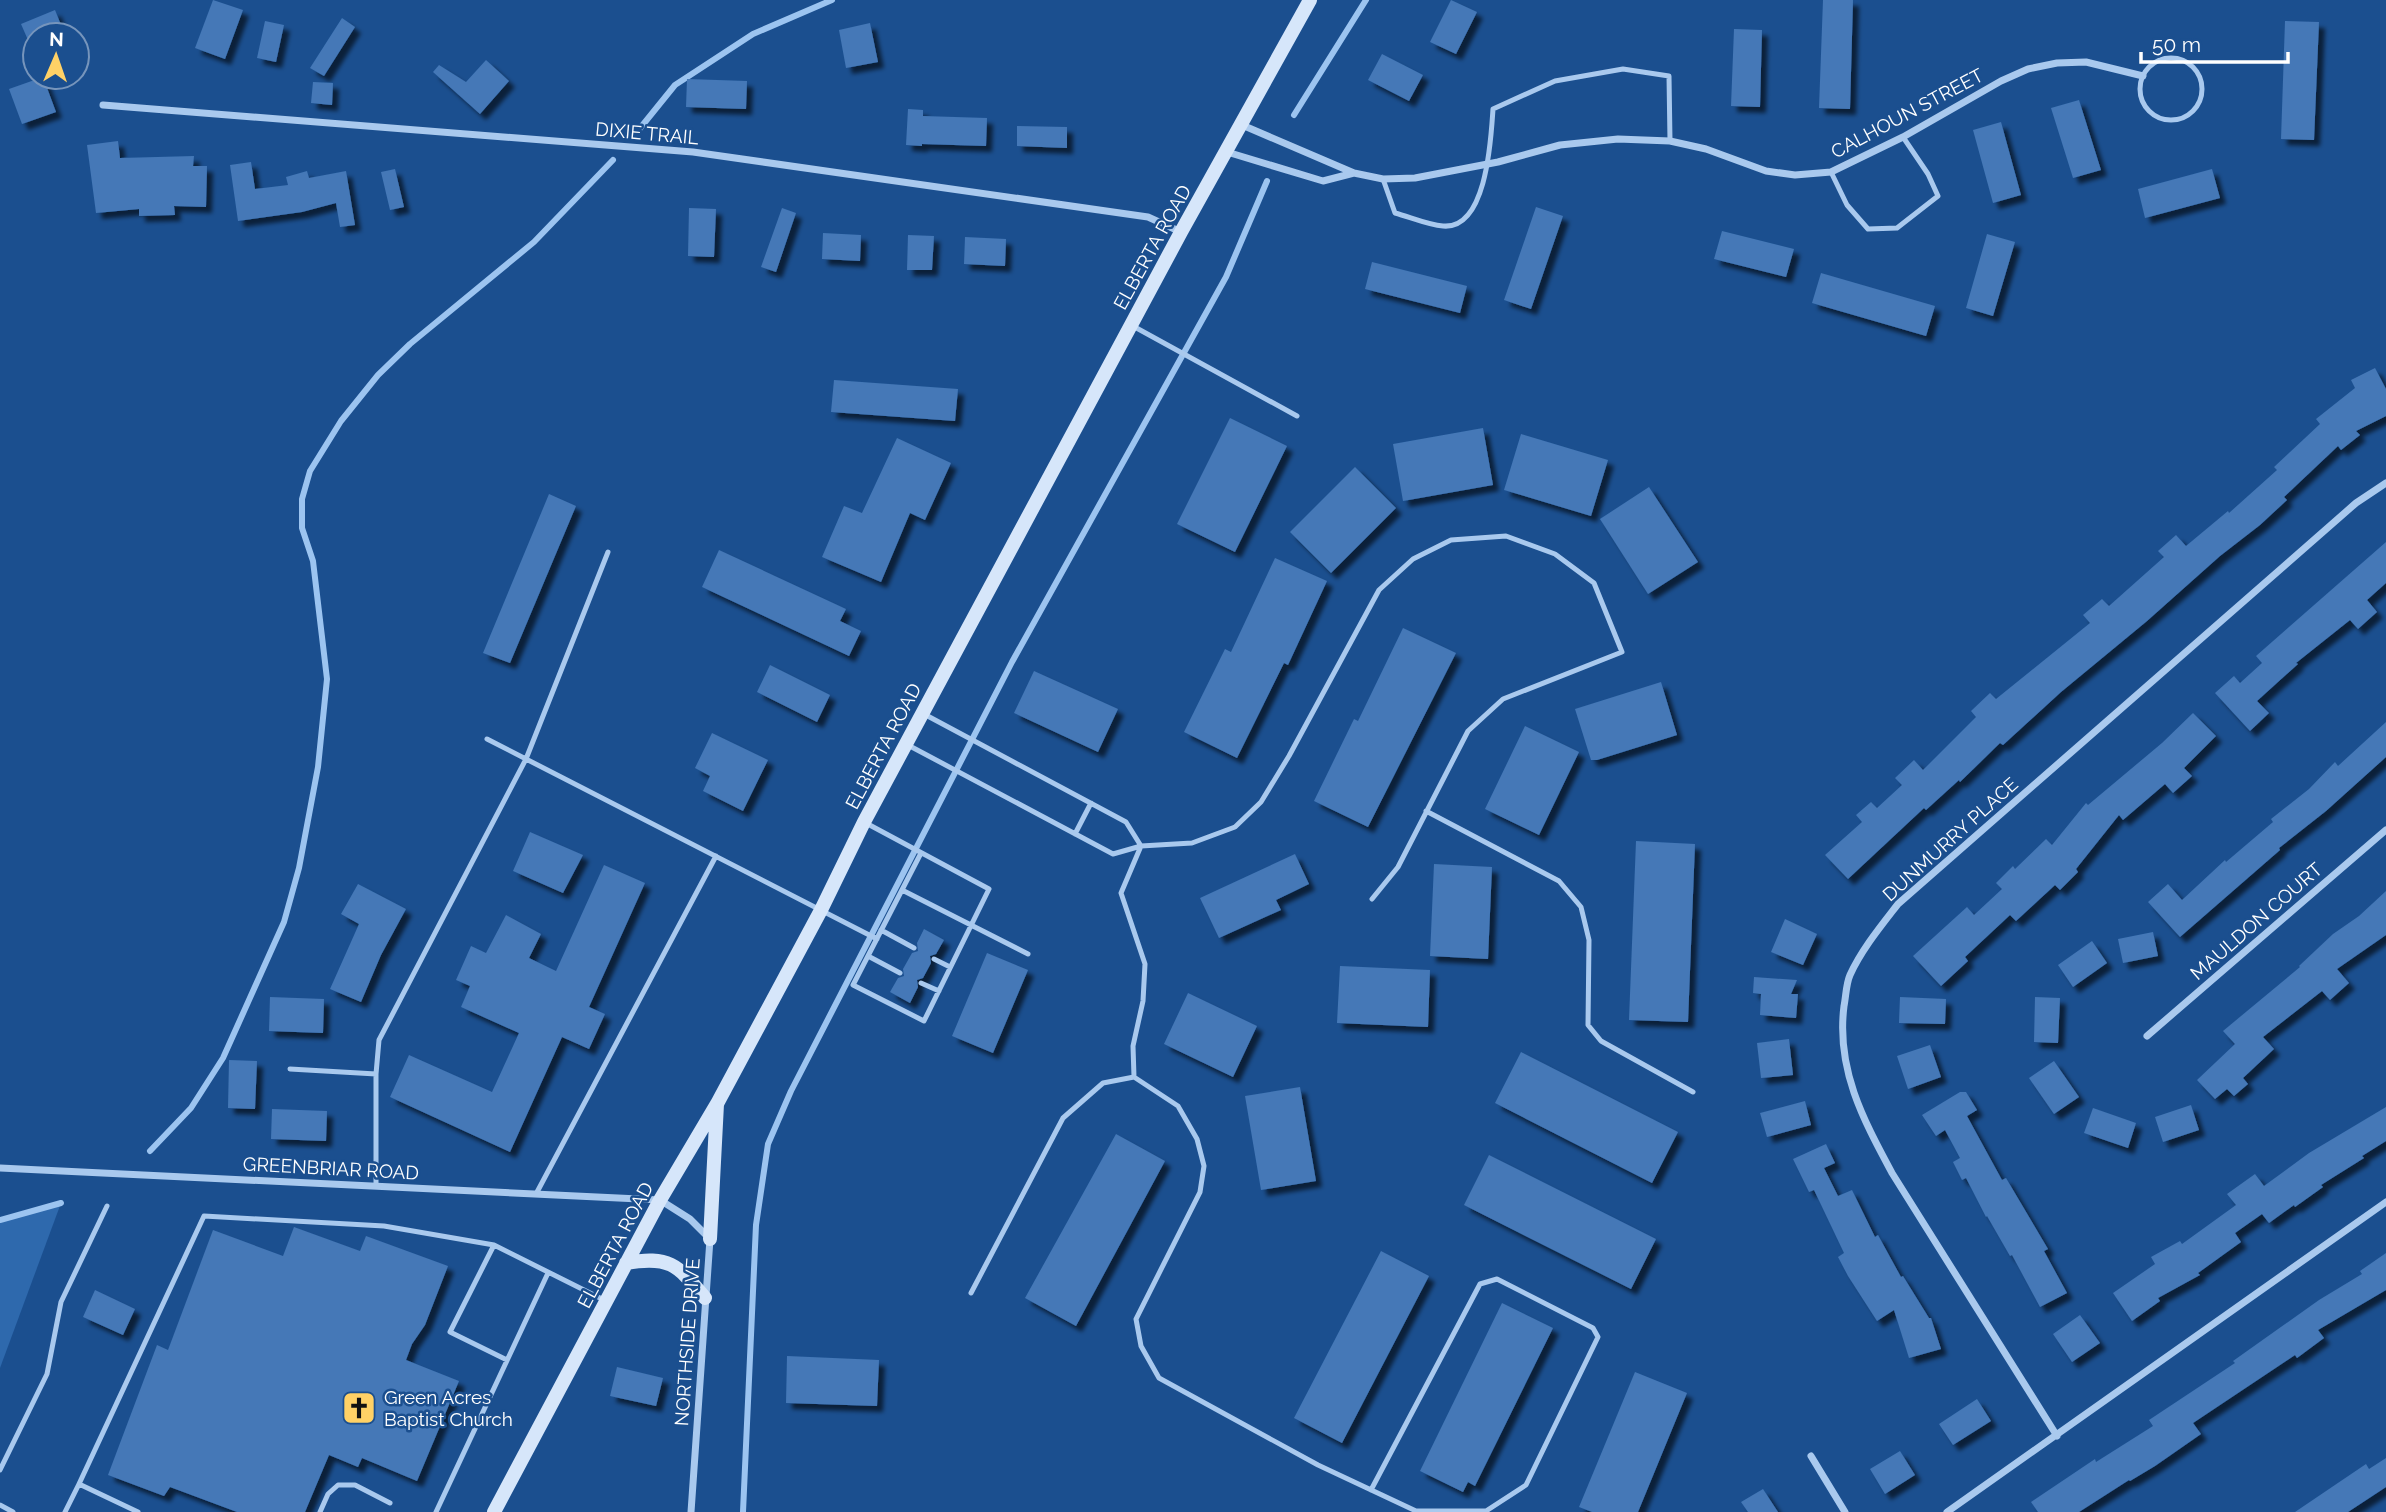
<svg xmlns="http://www.w3.org/2000/svg" width="2386" height="1512" font-family="Raleway,sans-serif">
	<style>
		.green { fill: #2e69ad }
		.lines { fill: none; stroke-linecap: round; stroke-linejoin: round }
		.stream { stroke: #9cc4f0; stroke-width: 6 }
		.building { fill: #4478b7; filter: url(#shadow) }
		.lane { stroke: #a9c9ee; stroke-width: 5 }
		.street { stroke: #a9c9ee; stroke-width: 7 }
		.secondary { stroke: #d6e6fa; stroke-width: 14 }
		.labels { text-anchor: middle; dominant-baseline: central; stroke-width: 5; stroke-linejoin: round; paint-order: stroke }
		.street-label { font-size: 19px; fill: #fff; stroke: #1b4f8f }
		.poi-label { font-size: 19px; fill: #fff; stroke: #1b4f8f; text-anchor: start }
	</style>
	<defs>
		<filter id="shadow"><feDropShadow dx="6" dy="6" stdDeviation="2" flood-color="#0009"/></filter>
	</defs>
	<rect width="100%" height="100%" fill="#1b4f8f"/>
	<!-- green -->
	<path class="green" d="M61 1203 0 1368V1220Z"/>
	<g class="lines">
		<!-- stream -->
		<path class="stream" d="M1294 115 1366 0
			M637 132 675 85 753 34 832 0
			M150 1151 191 1108 223 1058 284 922 299 868 318 767 327 679 313 561 302 528V499L310 471 341 421 378 375 410 344 534 242 613 160
			M0 1220 61 1203
			M743 1512 756 1225 768 1144 791 1091 1012 662 1226 277 1267 181"/>
	</g>
	<!-- building -->
	<path class="building" d="M213 0 243 10 225 59 195 48Z
		M1451 0 1477 12 1456 54 1430 42Z
		M1823 0H1853L1850 109 1819 108Z
		M55 10 65 35H35L28 40 21 24Z
		M342 18 355 27 324 76 310 68Z
		M265 21 284 25 276 62 257 58Z
		M2285 21 2319 22 2314 140 2281 139Z
		M870 23 878 62 846 68 839 30Z
		M1734 29 1762 30 1760 107 1731 106Z
		M1382 54 1423 75 1409 101 1368 80Z
		M486 60 509 81 480 114 433 72 439 65 466 82Z
		M43 77 56 112 22 124 9 89Z
		M687 79 747 81 746 109 686 107Z
		M313 82 333 83 332 105 311 103Z
		M2079 100 2101 170 2073 178 2051 108Z
		M908 109 923 110V116L987 118 986 146 922 144V146L906 145Z
		M2001 122 2021 195 1993 203 1973 130Z
		M1017 126 1067 127V148L1017 146Z
		M118 141 120 158 194 156 193 166H207L206 207 174 206 175 215 139 216V209L96 213 87 145Z
		M251 162 255 189 288 185 286 177 307 171 309 178 346 171 355 225 340 227 336 203 302 212 238 221 230 165Z
		M395 169 404 207 390 210 381 172Z
		M2212 169 2220 198 2145 218 2138 189Z
		M1536 207 1563 216 1531 309 1504 300Z
		M689 208 716 209 714 257 688 256Z
		M782 208 796 213 776 272 761 267Z
		M1722 231 1794 249 1786 277 1714 259Z
		M823 233 861 235 860 261 822 259Z
		M1987 234 2015 242 1993 316 1966 308Z
		M908 235 934 236 932 270H907Z
		M965 237 1006 239 1005 266 964 264Z
		M1372 262 1467 286 1460 313 1365 289Z
		M1821 273 1935 306 1926 336 1812 303Z
		M2375 368 2386 389V416L2356 431 2360 435 2341 450 2338 446 2284 497 2287 500 2260 525 2220 556 2147 621 2061 692 2003 745 2000 743 1960 782 1959 780 1926 810 1924 808 1848 879 1825 855 1862 822 1856 815 1871 802 1877 808 1902 785 1895 778 1914 760 1923 770 1976 717 1971 711 1990 693 1996 699 2090 623 2083 615 2102 599 2109 606 2164 557 2158 551 2176 535 2186 546 2228 511 2229 513 2277 470 2274 467 2320 424 2316 419 2355 388 2351 380Z
		M834 380 958 389 955 421 831 412Z
		M1230 418 1287 446 1235 552 1177 524Z
		M1483 428 1493 485 1403 501 1393 444Z
		M1521 434 1608 460 1591 516 1504 490Z
		M897 438 951 463 925 520 910 513 881 582 822 557 844 506 862 513Z
		M1355 467 1396 508 1331 573 1290 532Z
		M1649 487 1698 562 1648 594 1600 519Z
		M549 494 576 506 510 663 483 653Z
		M2386 542V583L2367 600 2377 612 2358 629 2350 620 2296 663 2298 664 2257 701 2269 713 2250 731 2215 693 2234 676 2240 683 2262 663 2256 656Z
		M719 550 846 609 840 621 861 631 849 656 702 587Z
		M1275 558 1327 581 1288 665 1284 663 1237 758 1184 732 1225 649 1231 652Z
		M1403 628 1456 653 1368 827 1314 801 1354 719 1358 721Z
		M770 665 830 695 817 722 757 692Z
		M1034 671 1118 709 1098 752 1014 713Z
		M1661 682 1677 735 1597 760H1591L1575 709Z
		M2193 713 2216 736 2184 768 2192 776 2173 793 2165 784 2123 820 2119 815 2076 869 2078 872 2060 890 2055 885 2016 921 2010 915 1965 957 1968 961 1941 986 1913 956 1967 907 1974 915 2002 889 1996 883 2013 866 2015 869 2046 839 2052 845 2086 803 2088 805 2162 743Z
		M2386 722V757L2326 811 2279 848 2280 850 2180 937 2148 902 2168 884 2182 900 2225 860 2226 862 2273 822 2271 819 2309 789 2335 762 2338 766Z
		M1525 726 1579 752 1539 835 1485 809Z
		M712 733 768 760 743 811 703 791 710 776 695 768Z
		M530 832 583 855 563 893 513 871Z
		M1636 841 1695 844 1688 1022 1629 1020Z
		M1295 854 1309 884 1276 900 1281 910 1219 938 1200 898Z
		M1434 864 1492 867 1488 959 1430 956Z
		M604 865 645 883 589 1007 605 1014 589 1049 562 1037 510 1152 390 1097 409 1055 492 1092 519 1033 461 1007 470 986 456 980 471 946 486 953 506 915 541 934 529 958 556 971Z
		M358 884 406 909 381 955 361 1002 330 989 359 924 341 914Z
		M2386 891V935L2337 969 2349 983 2330 1000 2322 991 2263 1037 2274 1049 2243 1078 2248 1084 2234 1096 2227 1089 2215 1099 2197 1080 2235 1044 2223 1031 2300 967 2299 966 2333 934 2359 916Z
		M1785 919 1817 934 1803 965 1771 952Z
		M924 929 944 940 936 954 930 956 931 963 923 978 917 980 918 987 910 1003 890 992 898 978 904 976 903 969 912 953 918 951 917 943Z
		M2153 932 2158 956 2123 963 2118 939Z
		M2092 941 2107 963 2073 987 2058 965Z
		M987 953 1028 970 993 1053 952 1036Z
		M1340 966 1430 970 1428 1027 1337 1023Z
		M1754 977 1797 980 1791 994H1798L1796 1018 1760 1015 1761 994 1753 993Z
		M1188 993 1257 1026 1233 1077 1164 1044Z
		M270 997 324 999 323 1033 269 1031Z
		M1900 997 1946 999 1945 1024 1899 1023Z
		M2035 997 2060 998 2058 1043 2034 1042Z
		M1789 1039 1793 1075 1761 1078 1757 1043Z
		M1930 1045 1941 1077 1908 1089 1897 1056Z
		M1521 1052 1678 1132 1652 1183 1495 1103Z
		M229 1060 257 1061 255 1109 228 1108Z
		M2054 1061 2079 1097 2054 1114 2029 1078Z
		M1300 1087 1316 1181 1261 1190 1245 1096Z
		M1960 1092H1966L1977 1110 1967 1116 2002 1180 2006 1178 2048 1249 2044 1251 2067 1293 2040 1307 2012 1255 2010 1256 1987 1216 1986 1217 1966 1178 1962 1180 1953 1162 1960 1158 1945 1130 1936 1136 1922 1115Z
		M1805 1101 1811 1125 1767 1137 1760 1113Z
		M2191 1105 2199 1130 2163 1142 2155 1117Z
		M2386 1107V1141L2362 1156 2364 1158 2321 1185 2323 1187 2295 1207 2294 1205 2269 1223 2262 1214 2235 1233 2241 1242 2198 1273 2200 1275 2158 1298 2160 1301 2132 1321 2113 1293 2155 1264 2151 1257 2180 1241 2182 1244 2236 1205 2227 1194 2255 1174 2264 1186 2309 1153Z
		M2093 1108 2136 1123 2128 1148 2084 1133Z
		M272 1109 327 1111 326 1141 271 1139Z
		M1116 1134 1165 1161 1076 1326 1025 1298Z
		M1826 1144 1835 1163 1824 1168 1838 1196 1852 1190 1875 1237 1878 1235 1901 1277 1903 1276 1929 1318H1931L1941 1349 1909 1358 1894 1310 1877 1321 1848 1276 1838 1257 1844 1253 1814 1190 1809 1192 1793 1159Z
		M1489 1155 1656 1239 1631 1289 1464 1205Z
		M294 1227 360 1251 366 1236 448 1266 425 1325 412 1344 406 1360 459 1381 417 1481 362 1458 358 1467 329 1455 305 1512H237L170 1487 164 1496 108 1475 157 1345 168 1350 213 1230 283 1256Z
		M1381 1251 1429 1276 1342 1443 1294 1418Z
		M2386 1253V1290L2318 1330 2324 1338 2297 1358 2295 1355 2193 1423 2201 1434 2155 1466 2130 1481 2129 1480 2079 1512H2038L2031 1502 2095 1459 2096 1462 2153 1426 2149 1420 2235 1363 2233 1361 2319 1300 2362 1274 2360 1271Z
		M95 1290 135 1309 123 1335 83 1317Z
		M1502 1303 1553 1328 1475 1486 1468 1482 1463 1492 1420 1471Z
		M2080 1315 2100 1343 2072 1362 2053 1334Z
		M787 1356 879 1360 877 1406 786 1403Z
		M617 1367 663 1378 656 1406 610 1396Z
		M1635 1372 1687 1393 1638 1512H1592L1579 1507Z
		M1977 1399 1991 1421 1953 1445 1939 1424Z
		M1900 1451 1915 1475 1885 1494 1870 1469Z
		M2386 1458V1487L2348 1512H2295L2366 1464 2369 1469Z
		M1763 1489 1778 1512H1748L1741 1502Z"/>
	<g class="lines">
		<!-- lane -->
		<path class="lane" d="M2140 89a31 31 0 1 1 62 0a31 31 0 1 1-62 0Z
			M1831 172 1847 205 1868 229 1897 228 1938 196 1928 174 1903 137
			M1383 179 1395 213C1410 217 1428 225 1443 226 1487 230 1491 138 1493 109L1555 81 1623 69 1669 76 1670 141
			M1131 325 1297 416
			M922 713 1126 822 1141 846
			M487 739 877 939
			M906 744 1113 854 1141 846 1192 843 1235 827 1261 802 1289 756 1379 590 1413 559 1451 540 1506 536 1555 554 1594 583 1622 652 1503 699 1468 731 1398 867 1372 899
			M1426 811 1559 881 1581 907 1589 940 1588 1025 1601 1041 1693 1092
			M864 822 989 889 924 1021 853 985 921 853
			M1075 834 1091 803
			M902 890 1028 954
			M881 930 914 948
			M868 956 900 973
			M934 959 950 967
			M921 983 939 991
			M290 1069 376 1074
			M1134 1077 1133 1046 1143 1001 1145 964 1121 893 1141 846
			M376 1186V1074L379 1040 526 759 608 552
			M536 1194 716 856
			M494 1245 450 1332 507 1360
			M971 1293 1063 1118 1103 1083 1134 1077 1178 1106 1197 1139 1204 1166 1200 1192 1136 1319 1141 1346 1159 1378 1318 1465 1416 1511H1486L1526 1485 1598 1337 1593 1328 1497 1279 1480 1284 1371 1490
			M0 1470 47 1374 61 1302 107 1206
			M79 1484 204 1216 384 1226 494 1245 606 1301
			M0 1505 13 1512
			M65 1512 79 1484 138 1512
			M320 1512 328 1494 338 1485H355L390 1503
			M436 1512 548 1273"/>
		<!-- street -->
		<path class="street" d="M103 105 693 152 1148 217 1181 232
			M1242 125 1354 173 1383 179 1415 178 1498 162 1560 145 1618 139 1670 141 1706 149 1766 171 1795 175 1831 172 1903 137 2001 81 2028 69 2057 63 2086 62 2143 76
			M1227 152 1323 181 1354 173
			M2147 1036 2386 830
			M0 1168 660 1200 690 1219 710 1239 691 1512
			M2057 1436 1892 1173C1863 1119 1836 1069 1844 1006 1846 996 1846 984 1850 975 1862 949 1881 926 1898 904L2356 503 2386 483
			M1811 1456 1845 1512
			M1947 1512 2386 1202"/>
		<!-- secondary -->
		<path class="secondary" d="M710 1239 717 1104
			M626 1263C671 1255 678 1266 705 1298
			M494 1512 660 1200 718 1102 821 910 864 822 1181 232 1310 0"/>
	</g>
	<!-- icons -->
	<defs>
		<symbol id="church-square" viewBox="-11 -11 22 22"><rect x="-9" y="-9" width="18" height="18" rx="4" fill="#ffd166" stroke="#1b4f8f"/><path d="M-1.2-6h2.4v3.5h3.3v2.4h-3.3V6h-2.4V-.1h-3.3v-2.4h3.3Z" fill="#111"/></symbol>
	</defs>
	<g fill-rule="evenodd">
		<use href="#church-square" x="340" y="1389" width="38" height="38"/>
	</g>
	<g class="labels">
		<!-- street labels -->
		<g class="street-label">
			<text transform="translate(1907 113) rotate(-28)">CALHOUN STREET</text>
			<text transform="translate(647 133) rotate(5)">DIXIE TRAIL</text>
			<text transform="translate(1152 247) rotate(-61)">ELBERTA ROAD</text>
			<text transform="translate(883 746) rotate(-62)">ELBERTA ROAD</text>
			<text transform="translate(1950 839) rotate(-42)">DUNMURRY PLACE</text>
			<text transform="translate(2256 921) rotate(-41)">MAULDON COURT</text>
			<text transform="translate(331 1168) rotate(3)">GREENBRIAR ROAD</text>
			<text transform="translate(615 1245) rotate(-62)">ELBERTA ROAD</text>
			<text transform="translate(687 1342) rotate(-86)">NORTHSIDE DRIVE</text>
		</g>
		<!-- poi labels -->
		<g class="poi-label">
			<text x="384" y="1397">Green Acres<tspan x="384" dy="22">Baptist Church</tspan></text>
		</g>
	</g>
	<!-- north arrow -->
	<g transform="translate(56 56) rotate(2)"><circle r="33" fill="#1b4f8f" stroke="#7695bc" stroke-width="2"/>
	<path d="M0-5L12 26L0 18L-12 26Z" fill="#ffd166"/>
	<text y="-10" font-size="19" font-weight="bold" text-anchor="middle" fill="#ffffff">N</text>
	</g>
	<!-- scale -->
	<path d="M2141 52v10h147v-10" fill="none" stroke="#ffffff" stroke-width="3.5"/>
	<text x="2152" y="52" font-size="21" fill="#ffffff" stroke="#1b4f8f" stroke-width="5" paint-order="stroke">50 m</text>
</svg>
